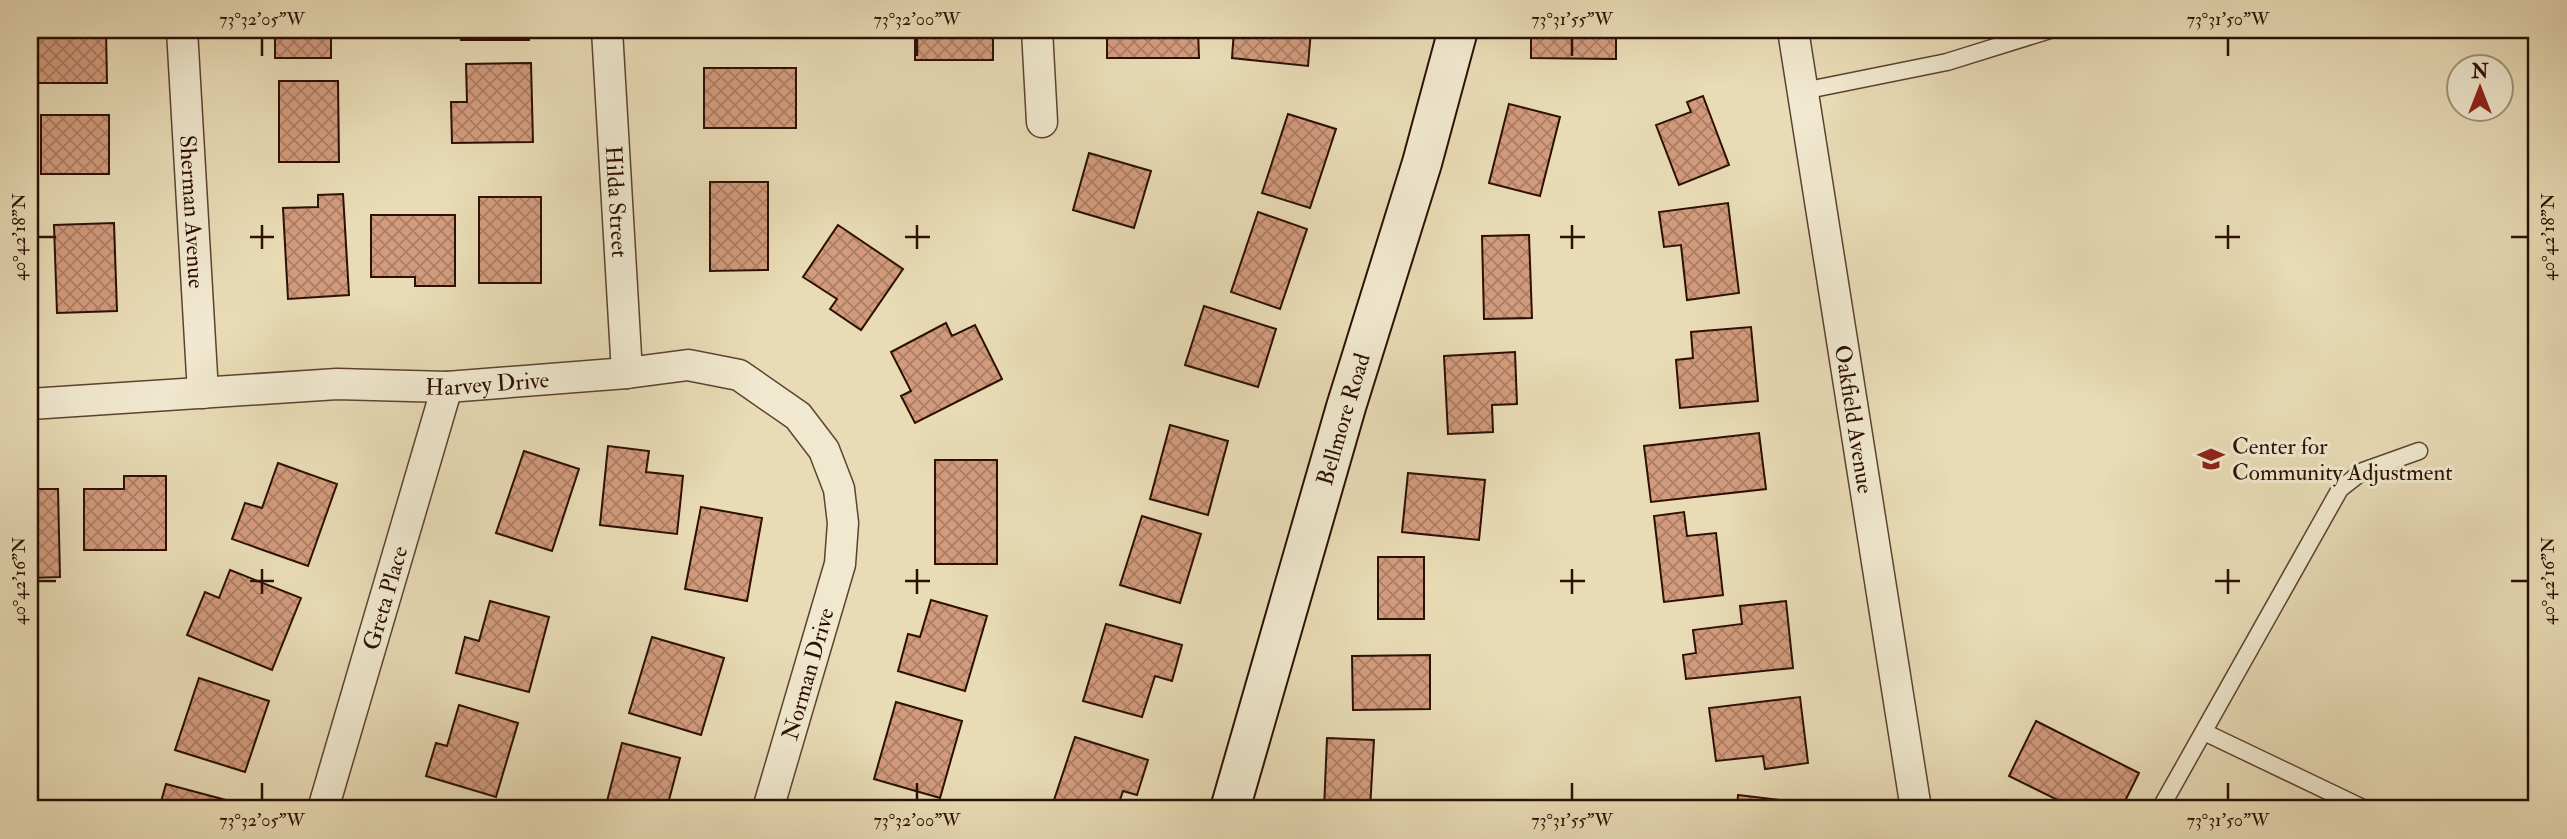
<svg xmlns="http://www.w3.org/2000/svg" width="2567" height="839" font-family="'IM FELL Double Pica',serif">
	<style>
		.building { fill: url(#building-cross-hatch); stroke: #2d1004; stroke-width: 2 }
		.lines { fill: none; stroke-linecap: round; stroke-linejoin: round }
		.lane-casing { stroke: #5c4330; stroke-width: 19 }
		.street-casing { stroke: #5c4330; stroke-width: 33 }
		.secondary-casing { stroke: #2d1004; stroke-width: 42 }
		.lane { stroke: #f0e8cf; stroke-width: 16 }
		.street { stroke: #f0e8cf; stroke-width: 30 }
		.secondary { stroke: #f0e8cf; stroke-width: 38 }
		.ticks { fill: none; stroke: #2d1004; stroke-width: 2.5 }
		.labels { text-anchor: middle; dominant-baseline: central; stroke-width: 6; stroke-linejoin: round; paint-order: stroke }
		.street-label { font-size: 23px; fill: #2d1004; stroke: #f0e8cf }
		.poi-label { font-size: 23px; fill: #2d1004; stroke: #f0e8cf; text-anchor: start }
		.neatline { fill: none; stroke: #2d1004; stroke-width: 2.5 }
		.ticks-label { font-size: 18px; text-anchor: middle; fill: #2d1004 }
	</style>
	<defs>
		<pattern id="building-cross-hatch" width="8" height="8" patternUnits="userSpaceOnUse" patternTransform="scale(1.75)"><rect width="8" height="8" fill="#d29b7d"/><path d="M0 0l8 8M0 8l8-8" fill="none" stroke="#ab7d64"/></pattern>
	</defs>
	<rect width="100%" height="100%" fill="#e8dbb5"/>
	<filter id="stains"><feTurbulence type="fractalNoise" baseFrequency=".00286" numOctaves="4"/><feColorMatrix values="0 0 0 0 .2 0 0 0 0 .09 0 0 0 0 .02 0 0 0 .5 -.17"/></filter>
	<radialGradient id="worn" r=".72"><stop offset=".6" stop-color="#630" stop-opacity="0"/><stop offset="1" stop-color="#630" stop-opacity=".3"/></radialGradient>
	<!-- building -->
	<path class="building" d="M36 30H106L107 83H37Z
		M275 30H331V58H275Z
		M461 30H529V40H461Z
		M915 30H993V60H915Z
		M1107 30H1198L1199 58H1107Z
		M1234 30H1311L1308 66 1232 58Z
		M1531 30H1616V59L1531 58Z
		M531 63 533 142 452 143 451 102H467L466 64Z
		M704 68H796V128H704Z
		M279 81H338L339 162H279Z
		M1703 96 1729 165 1679 185 1656 125 1691 112 1687 102Z
		M1509 104 1560 117 1540 196 1489 183Z
		M1288 114 1336 129 1310 208 1262 193Z
		M41 115H109V174H41Z
		M1089 153 1151 171 1134 228 1073 210Z
		M710 182H768V270L710 271Z
		M343 194 349 295 288 299 283 208 318 207V195Z
		M479 197H541V283H479Z
		M1728 203 1739 293 1687 300 1681 245 1664 247 1659 212Z
		M1258 212 1307 229 1280 309 1231 292Z
		M371 215H455V286H415V277H371Z
		M114 223 117 311 57 313 54 225Z
		M838 225 903 269 861 330 830 309 837 299 803 277Z
		M1529 235 1532 318 1484 319 1482 236Z
		M1204 306 1276 329 1258 387 1185 365Z
		M946 323 952 336 975 325 1002 379 915 423 901 396 911 391 891 352Z
		M1751 327 1758 401 1680 408 1676 360 1693 358 1691 332Z
		M1515 352 1517 404 1492 405 1493 432 1448 434 1444 356Z
		M1170 425 1228 441 1208 515 1150 499Z
		M1759 433 1766 489 1651 502 1644 446Z
		M608 446 649 451 646 472 683 476 677 534 600 525Z
		M524 451 579 469 552 551 496 533Z
		M935 460H997V564H935Z
		M278 463 337 484 308 566 232 539 245 503 262 508Z
		M1408 473 1485 480 1479 540 1402 532Z
		M124 476H166V550H84V489H124Z
		M30 489H58L60 577 30 578Z
		M701 507 762 518 747 601 685 589Z
		M1684 512 1687 536 1716 533 1723 595 1664 602 1654 516Z
		M1142 516 1201 534 1180 603 1120 585Z
		M1378 557H1424V619H1378Z
		M230 570 301 598 272 670 187 635 205 592 219 598Z
		M931 600 987 616 965 691 898 671 908 634 920 637Z
		M490 601 549 617 529 692 456 673 465 637 479 641Z
		M1786 601 1793 668 1686 679 1683 655 1696 653 1693 630 1742 624 1740 606Z
		M1106 624 1182 645 1172 681 1155 676 1142 717 1083 701Z
		M652 637 724 658 701 735 629 713Z
		M1430 655V709L1353 710 1352 656Z
		M199 678 269 701 245 772 175 750Z
		M1800 697 1808 763 1765 769 1763 756 1716 761 1709 708Z
		M896 702 962 721 940 798 874 779Z
		M459 705 518 723 496 797 426 776 436 743 447 746Z
		M2036 721 2139 773 2121 809H2076L2009 776Z
		M1075 737 1148 760 1137 795 1123 791 1117 809H1051Z
		M1327 738 1374 740 1370 809H1324Z
		M622 743 680 758 669 800 685 805 684 809H605Z
		M166 784 226 800 224 809H159Z
		M1738 795 1821 805 1820 809H1737Z"/>
	<g class="lines">
		<defs>
			<path id="lane" d="M1803 91 1947 62 2050 30
				M2204 732 2365 809
				M2160 809 2340 489 2363 471 2419 451"/>
			<g id="street">
				<path id="s1" d="M182 30 203 393"/>
				<path id="s2" d="M607 30 627 373"/>
				<path d="M1037 30 1042 122"/>
				<path id="s3" d="M1793 30 1916 809"/>
				<path id="s4" d="M30 404 337 384 447 387 627 373 688 365 739 375 798 416 824 450 839 489 843 523 840 564 768 809"/>
				<path id="s5" d="M323 809 447 387"/>
			</g>
			<g id="secondary">
				<path id="s6" d="M1230 809 1346 407 1422 163 1458 30"/>
			</g>
		</defs>
		<!-- lane casing -->
		<use href="#lane" class="lane-casing"/>
		<!-- street casing -->
		<use href="#street" class="street-casing"/>
		<!-- secondary casing -->
		<use href="#secondary" class="secondary-casing"/>
		<!-- lane -->
		<use href="#lane" class="lane"/>
		<!-- street -->
		<use href="#street" class="street"/>
		<!-- secondary -->
		<use href="#secondary" class="secondary"/>
	</g>
	<!-- ticks -->
	<path class="ticks" d="M262 38V56M917 38V56M1572 38V56M2228 38V56M262 225V249M917 225V249M1572 225V249M2228 225V249M38 237H56M250 237H274M905 237H930M1560 237H1585M2215 237H2240M2511 237H2528M262 569V594M917 569V594M1572 569V594M2228 569V594M38 581H56M250 581H274M905 581H930M1560 581H1585M2215 581H2240M2511 581H2528M262 783V800M917 783V800M1572 783V800M2228 783V800"/>
	<!-- icons -->
	<defs>
		<symbol id="school-bare" viewBox="-9 -9 18 18"><path d="M0-5L7-2L0 1L-7-2ZM-4 1L0 2.5L4 1V4Q0 6-4 4Z" fill="#8f2418" stroke="#f0e8cf" stroke-width="2.5" paint-order="stroke"/></symbol>
	</defs>
	<g fill-rule="evenodd">
		<use href="#school-bare" x="2192" y="440" width="38" height="38"/>
	</g>
	<g class="labels">
		<!-- street labels -->
		<g class="street-label">
			<text stroke="none"><textPath href="#s2" startOffset="172">Hilda Street</textPath></text>
			<text stroke="none"><textPath href="#s1" startOffset="182">Sherman Avenue</textPath></text>
			<text stroke="none"><textPath href="#s4" startOffset="458">Harvey Drive</textPath></text>
			<text stroke="none"><textPath href="#s6" startOffset="406">Bellmore Road</textPath></text>
			<text stroke="none"><textPath href="#s3" startOffset="394">Oakfield Avenue</textPath></text>
			<text stroke="none"><textPath href="#s5" startOffset="220">Greta Place</textPath></text>
			<text transform="translate(808 674) rotate(-74)">Norman Drive</text>
		</g>
		<!-- poi labels -->
		<g class="poi-label">
			<text x="2232" y="446">Center for<tspan x="2232" dy="26">Community Adjustment</tspan></text>
		</g>
	</g>
	<!-- margin -->
	<rect width="2567" height="839" fill="none" stroke="#e8dbb5" stroke-width="77"/>
	<!-- north arrow -->
	<g transform="translate(2480 88)"><circle r="33" fill="#f0e8cf" stroke="#a2927e" stroke-width="2"/>
	<path d="M0-5L12 26L0 18L-12 26Z" fill="#8f2418"/>
	<text y="-10" font-size="19" font-weight="bold" text-anchor="middle" fill="#2d1004">N</text>
	</g>
	<rect x="38" y="38" width="2490" height="762" class="neatline"/>
	<g class="ticks-label">
		<text x="262" y="25">73°32'05"W</text>
		<text x="917" y="25">73°32'00"W</text>
		<text x="1572" y="25">73°31'55"W</text>
		<text x="2228" y="25">73°31'50"W</text>
		<text transform="translate(19 237) rotate(-90)" y="6">40°42'18"N</text>
		<text transform="translate(2548 237) rotate(-90)" y="6">40°42'18"N</text>
		<text transform="translate(19 581) rotate(-90)" y="6">40°42'16"N</text>
		<text transform="translate(2548 581) rotate(-90)" y="6">40°42'16"N</text>
		<text x="262" y="826">73°32'05"W</text>
		<text x="917" y="826">73°32'00"W</text>
		<text x="1572" y="826">73°31'55"W</text>
		<text x="2228" y="826">73°31'50"W</text>
	</g>
	<rect width="100%" height="100%" filter="url(#stains)"/>
	<rect width="100%" height="100%" fill="url(#worn)"/>
</svg>
